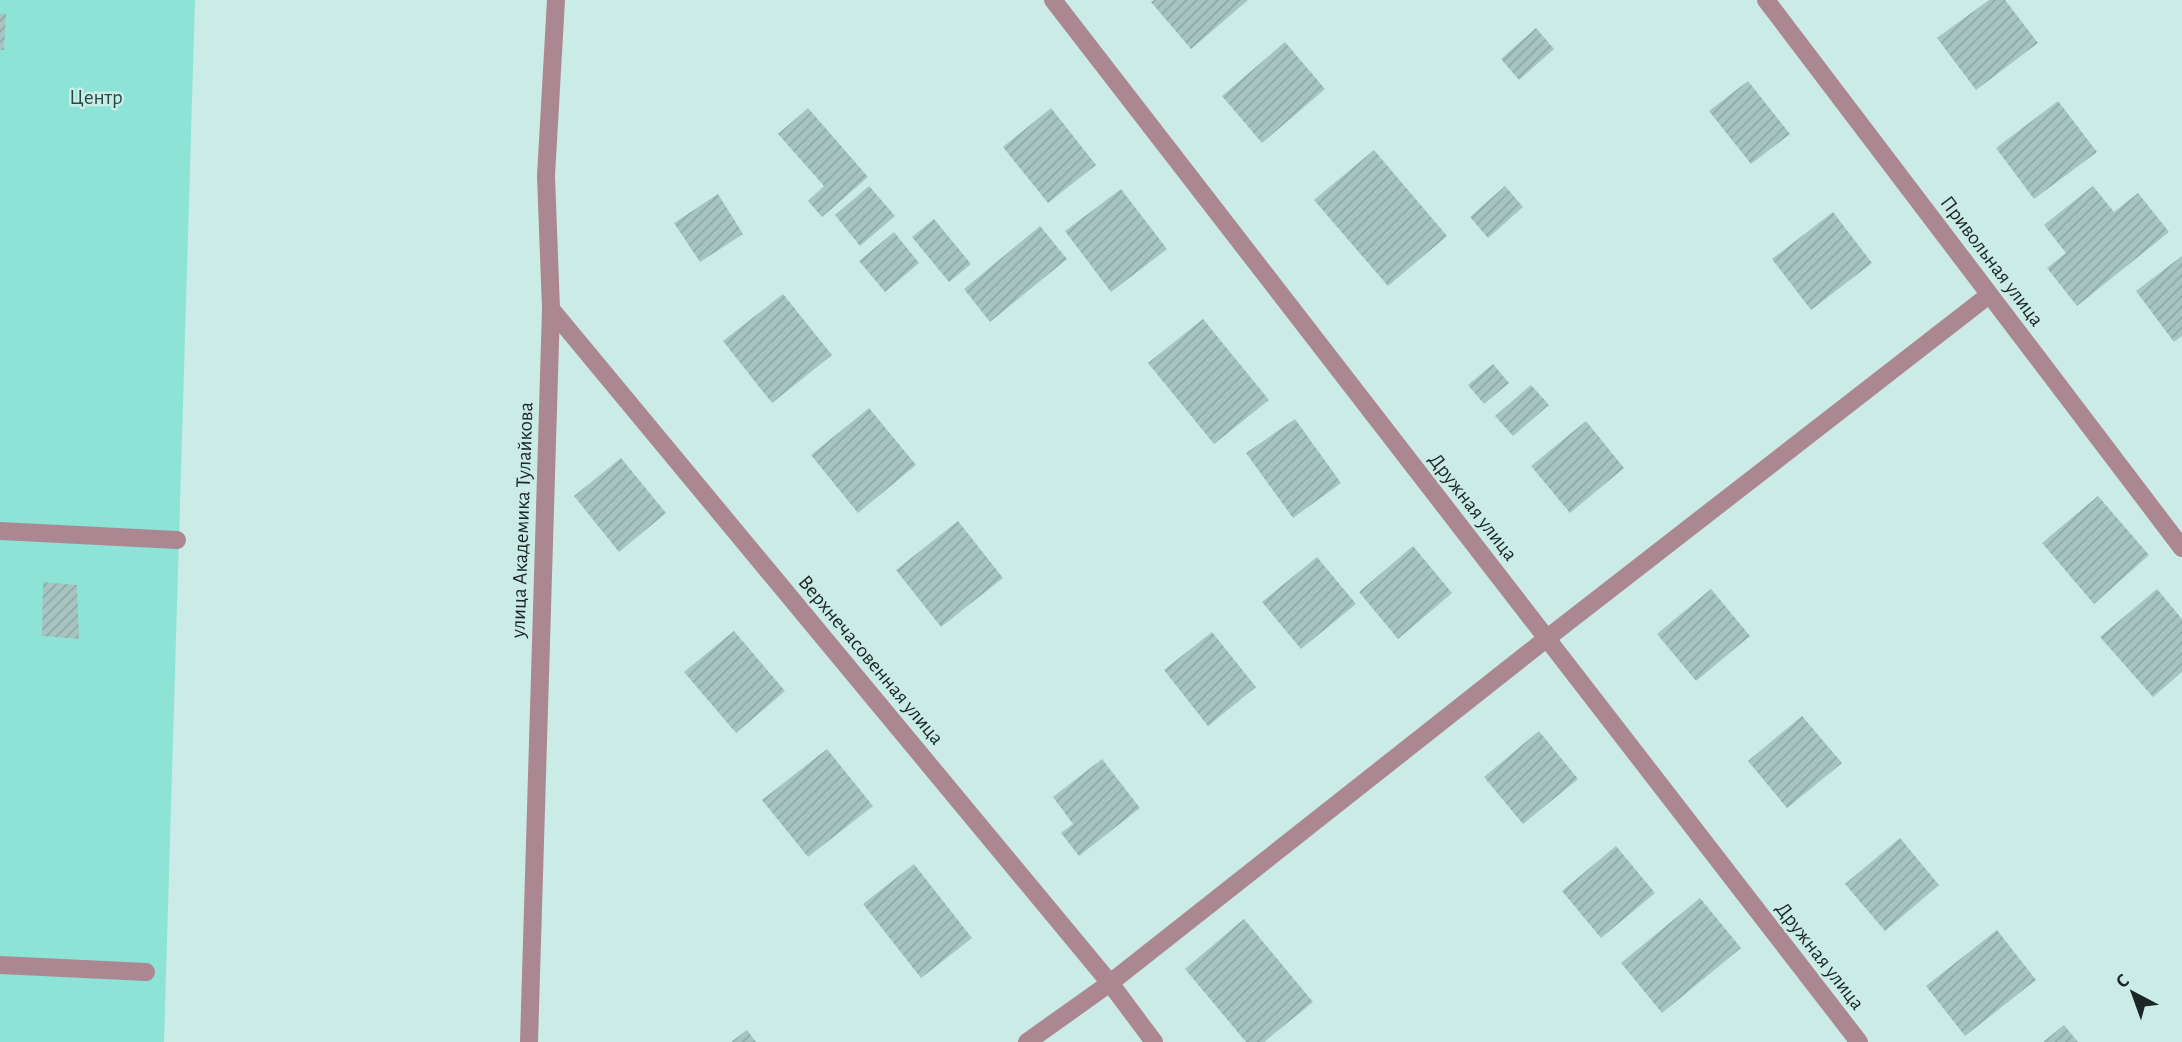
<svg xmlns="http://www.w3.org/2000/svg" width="2182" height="1042" font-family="'Alegreya Sans',sans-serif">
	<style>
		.green { fill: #8ee3d7 }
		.building { fill: url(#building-hatch) }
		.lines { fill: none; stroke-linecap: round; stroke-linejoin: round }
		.minor { stroke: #ab8891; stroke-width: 18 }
		.labels { text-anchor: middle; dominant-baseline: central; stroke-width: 5; stroke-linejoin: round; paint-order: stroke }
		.park-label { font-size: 21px; fill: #1f4c47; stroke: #cbebe6 }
		.street-label { font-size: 21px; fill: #1b2726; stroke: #cbebe6 }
	</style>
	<defs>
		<pattern id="building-hatch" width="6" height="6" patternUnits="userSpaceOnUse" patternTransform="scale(1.75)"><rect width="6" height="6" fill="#a6c5c0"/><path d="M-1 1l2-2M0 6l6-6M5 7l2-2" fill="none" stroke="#8ea9a5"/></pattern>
	</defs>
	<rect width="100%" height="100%" fill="#cbebe6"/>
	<!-- green -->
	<path class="green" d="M0 0H195L164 1042H0Z"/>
	<!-- building -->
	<path class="building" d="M1154 0H1248L1191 49 1151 2Z
		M1989 0H2005L2038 43 1976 90 1937 38Z
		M0 14H6L4 50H0Z
		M1536 28 1554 49 1519 80 1501 59Z
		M1285 42 1325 89 1262 143 1222 96Z
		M1748 81 1790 134 1751 164 1709 111Z
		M2058 101 2097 152 2034 199 1996 148Z
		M808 108 868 177 822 217 808 201 824 186 778 134Z
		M1051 108 1096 165 1048 203 1003 147Z
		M1374 150 1447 236 1388 286 1314 200Z
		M869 186 895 216 860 246 835 215Z
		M1505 186 1523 207 1488 238 1470 217Z
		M2093 186 2114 212 2138 193 2169 232 2077 306 2047 268 2066 253 2044 225Z
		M1121 189 1167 249 1111 292 1065 231Z
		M718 194 743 234 700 262 674 223Z
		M1833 212 1872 263 1811 310 1772 259Z
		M934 219 971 264 949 282 912 237Z
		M1040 226 1067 259 990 322 964 289Z
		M894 232 919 263 885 292 859 261Z
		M2182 256V336L2174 342 2136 291Z
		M783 294 832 355 772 403 723 341Z
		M1203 319 1269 400 1214 444 1148 363Z
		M1493 364 1509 383 1484 404 1468 385Z
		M1531 385 1549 405 1513 436 1495 416Z
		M869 408 916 465 858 513 811 455Z
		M1295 419 1341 483 1293 518 1246 453Z
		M1586 421 1624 468 1570 513 1531 466Z
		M621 458 666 513 619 552 574 496Z
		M2098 496 2149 555 2094 604 2042 543Z
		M958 521 1003 578 941 627 896 570Z
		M1413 546 1452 593 1398 639 1359 592Z
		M1317 557 1356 604 1301 649 1262 602Z
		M43 582 77 585 79 639 42 636Z
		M1711 589 1750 636 1696 681 1657 634Z
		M2157 589 2182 619V672L2153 697 2100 637Z
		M734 631 785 691 736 733 684 672Z
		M1212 632 1256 687 1208 726 1164 670Z
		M1802 716 1842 763 1787 808 1748 761Z
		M1539 731 1578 779 1523 824 1484 777Z
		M827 749 873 806 808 857 762 800Z
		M1102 759 1140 808 1079 856 1061 833 1073 824 1053 797Z
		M1900 838 1939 885 1885 931 1845 884Z
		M1616 846 1655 893 1601 938 1562 891Z
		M914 864 972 938 921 978 863 904Z
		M1700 898 1741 948 1662 1013 1621 963Z
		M1244 919 1313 1002 1264 1042H1246L1185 969Z
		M1997 930 2036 980 1965 1036 1926 986Z
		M2064 1025 2078 1042H2043Z
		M747 1030 756 1042H731Z"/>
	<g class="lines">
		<!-- minor -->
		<path class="minor" d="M1053 0 1859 1042
			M1766 0 2182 548
			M551 309 1110 983 1154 1042
			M0 531 177 540
			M0 965 146 972
			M529 1042 551 309 546 176 556 0
			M1027 1042 1110 983 1546 639 1989 295"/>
	</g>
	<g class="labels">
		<!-- park labels -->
		<g class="park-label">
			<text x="96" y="97">Центр</text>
		</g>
		<!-- street labels -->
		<g class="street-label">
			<text transform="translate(1992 261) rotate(53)">Привольная улица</text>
			<text transform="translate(1473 507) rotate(52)">Дружная улица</text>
			<text transform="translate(522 520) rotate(-88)">улица Академика Тулайкова</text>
			<text transform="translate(871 660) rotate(50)">Верхнечасовенная улица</text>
			<text transform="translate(1820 956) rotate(52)">Дружная улица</text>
		</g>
	</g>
	<!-- north arrow -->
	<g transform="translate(2133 993) rotate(319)" stroke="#cbebe6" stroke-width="5" paint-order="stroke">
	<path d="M0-5L12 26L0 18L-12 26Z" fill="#1b2726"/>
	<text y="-10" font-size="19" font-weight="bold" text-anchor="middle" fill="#1b2726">С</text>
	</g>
</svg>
